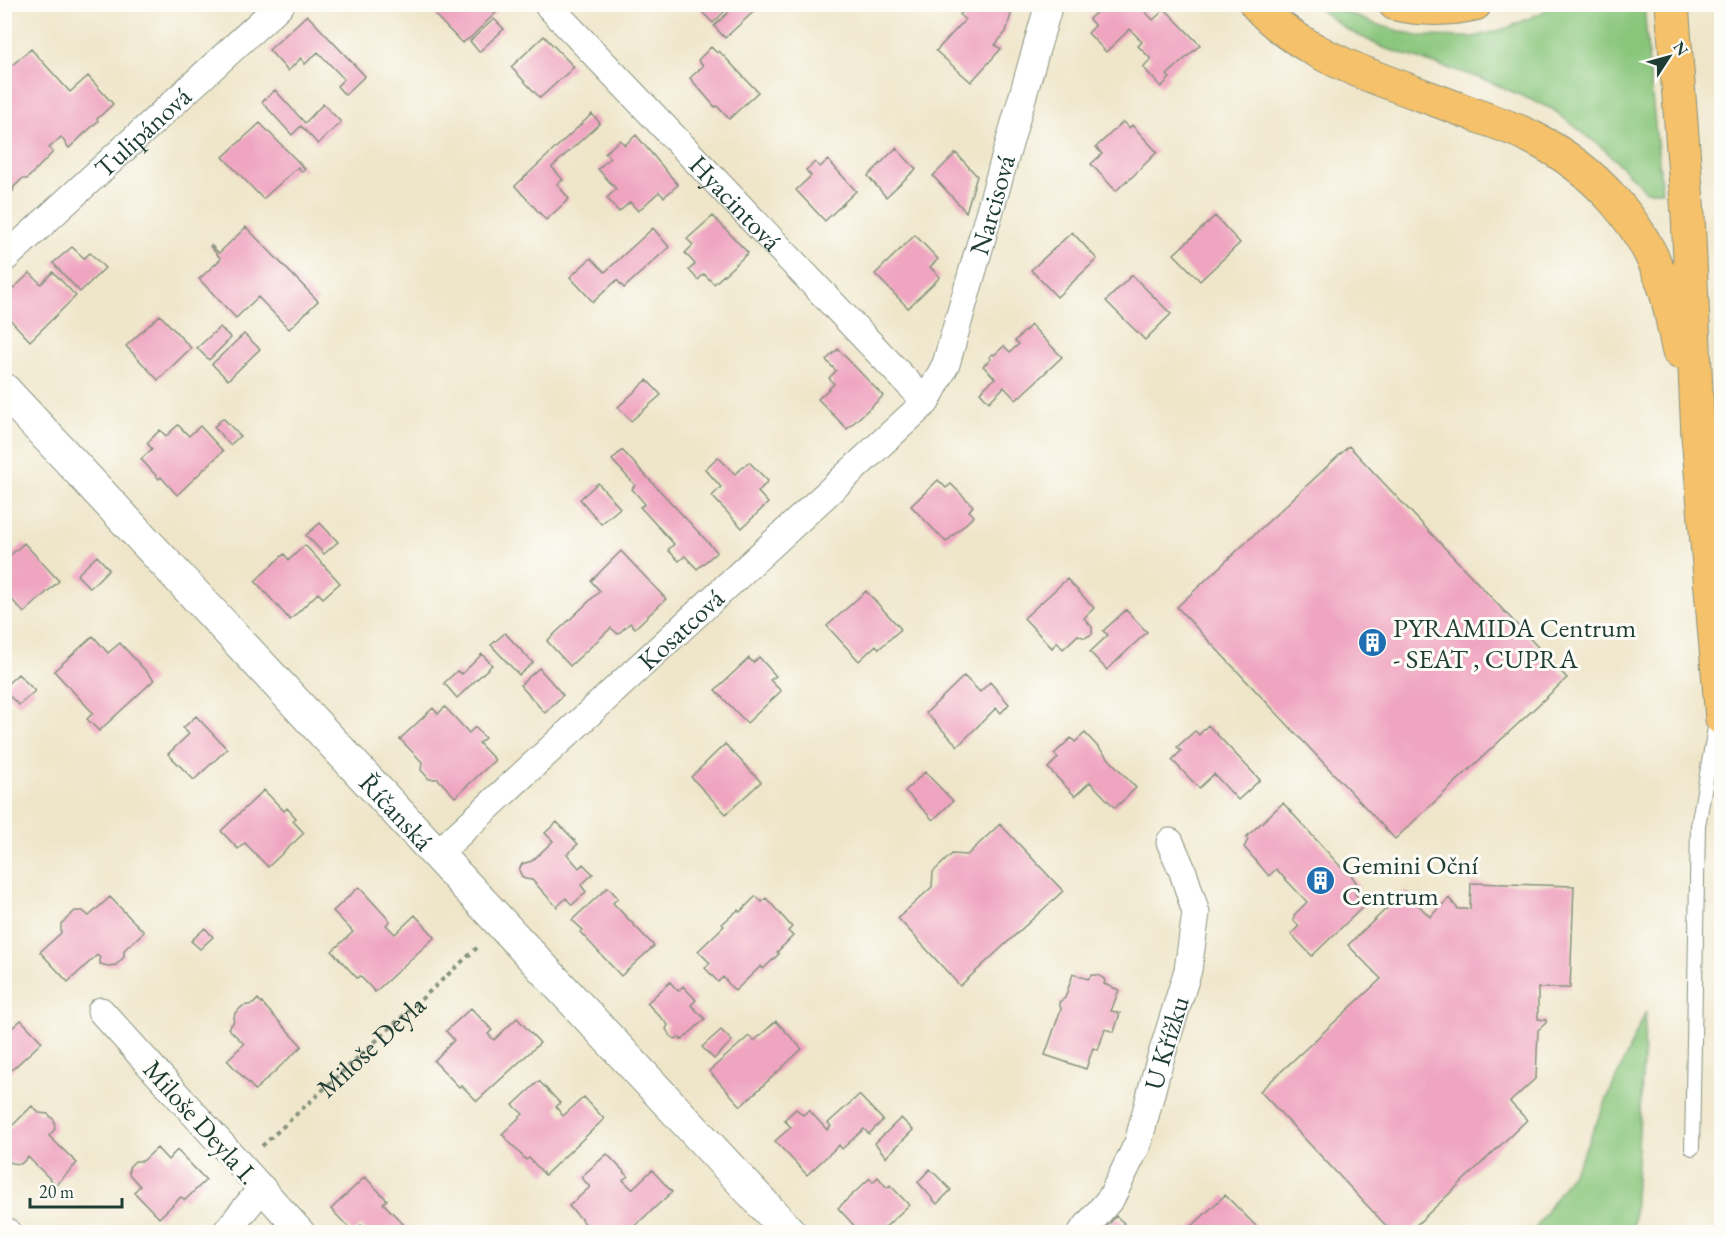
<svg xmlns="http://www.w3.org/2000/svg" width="1726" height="1237" font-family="'EB Garamond',serif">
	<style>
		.green { fill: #89c67b; stroke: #548258; stroke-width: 1.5 }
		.building { fill: #efa4c0 }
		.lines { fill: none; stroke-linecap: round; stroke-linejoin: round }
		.service-casing { stroke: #87927f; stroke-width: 16 }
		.minor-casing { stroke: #87927f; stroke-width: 29 }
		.tertiary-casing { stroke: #87927f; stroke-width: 35 }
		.trunk-casing { stroke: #87927f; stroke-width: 35 }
		.motorway-casing { stroke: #87927f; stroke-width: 35 }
		.path { stroke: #87927f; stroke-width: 4; stroke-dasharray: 4.5 4.5; stroke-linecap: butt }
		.service { stroke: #fff; stroke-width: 14 }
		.minor { stroke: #fff; stroke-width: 27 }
		.tertiary { stroke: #fff; stroke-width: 33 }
		.trunk { stroke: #f5c16b; stroke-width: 33 }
		.motorway { stroke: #f5c16b; stroke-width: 33 }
		.labels { text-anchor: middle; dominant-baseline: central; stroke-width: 6; stroke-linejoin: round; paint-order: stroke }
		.street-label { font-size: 27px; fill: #1f3d34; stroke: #fdfcf7 }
		.poi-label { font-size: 27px; fill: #1f3d34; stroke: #fdfcf7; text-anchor: start }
	</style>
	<rect width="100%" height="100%" fill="#fdfcf7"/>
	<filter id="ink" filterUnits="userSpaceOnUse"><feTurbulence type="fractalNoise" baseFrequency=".0167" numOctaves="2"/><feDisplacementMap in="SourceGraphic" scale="12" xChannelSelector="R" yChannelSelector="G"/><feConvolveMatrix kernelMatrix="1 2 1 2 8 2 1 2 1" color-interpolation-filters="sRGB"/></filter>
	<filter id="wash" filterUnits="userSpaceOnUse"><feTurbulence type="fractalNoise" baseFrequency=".008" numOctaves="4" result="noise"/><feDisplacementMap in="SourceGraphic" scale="24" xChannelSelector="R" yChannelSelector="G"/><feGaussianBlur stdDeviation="1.35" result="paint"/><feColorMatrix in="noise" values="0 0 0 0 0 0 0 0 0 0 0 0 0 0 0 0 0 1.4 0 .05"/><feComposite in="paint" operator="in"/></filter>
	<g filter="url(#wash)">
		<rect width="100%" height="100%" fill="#efe6ca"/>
		<!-- green -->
		<path class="green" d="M1313 5H1329L1372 23 1417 36 1475 37 1507 28 1541 13 1552 5H1644L1649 67 1662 191H1646L1605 150 1552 109 1483 79 1384 48 1348 30Z
			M1646 1011 1633 1232H1533L1579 1162Z"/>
		<g id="blocks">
			<!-- building -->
			<path class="building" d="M445 4H505L470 38 462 43 435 15Z
				M708 4H732L713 23 701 11Z
				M737 4H762L725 38 714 26Z
				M969 4H1014L1006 32 995 45 1001 49 971 82 936 51 965 20 960 15Z
				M1105 4H1138L1153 20 1165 9 1200 45 1167 75 1170 78 1161 87 1143 67 1151 59 1138 46 1142 42 1130 29 1106 52 1088 33 1095 26 1089 19Z
				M307 15 365 76 345 95 337 86 344 79 318 52 305 64 301 58 288 71 269 50Z
				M494 19 504 29 479 52 470 41Z
				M544 36 574 67 540 98 511 67Z
				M711 47 717 53 719 51 758 92 729 119 717 106 715 107 690 78 703 66 698 60Z
				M31 49 70 92 88 76 113 104 97 119 98 121 69 148 61 137 49 148 53 152 27 179H22L14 187 13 191 10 194 4 196V104L10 99 4 93V72Z
				M275 90 305 123 323 104 341 122 318 144 301 126 292 135 262 102Z
				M592 114 600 123 552 167 563 180 557 184 569 199 546 220 515 186Z
				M1123 122 1129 128 1132 125 1157 152 1128 181 1127 180 1116 191 1091 164 1102 154 1096 147Z
				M260 123 305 169 302 172 298 167 263 199 223 157Z
				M636 135 678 185 664 197 659 192 638 211 630 202 619 212 607 198 616 189 598 169 610 158 605 153 620 140 625 145Z
				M896 148 916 169 886 197 868 176Z
				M956 153 977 176 966 212 933 176Z
				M828 160 856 191 825 221 796 190 811 176 806 170 815 162 820 167Z
				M713 216 748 253 714 284 704 274 698 280 689 270 695 264 685 253 693 245 687 239Z
				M1215 216 1240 243 1200 281 1174 254Z
				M246 227 318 301 289 329 258 297 236 318 199 279 221 259 210 246 211 245 219 253Z
				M653 228 669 247 624 288 617 280 593 302 570 277 591 258 605 272Z
				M1072 232 1097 259 1057 297 1031 270Z
				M915 235 938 259 930 267 940 277 908 308 875 274Z
				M72 247 84 258 90 253 105 268 80 292 53 263Z
				M53 272 76 296 30 341 4 313V297L30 273 41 284Z
				M1132 275 1171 314 1145 340 1106 301Z
				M160 315 191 348 158 380 126 346Z
				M1031 325 1062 357 1016 400 1004 387 989 402 980 392 995 378 983 366 991 359 989 357 993 354 994 355 1004 346 1010 352 1019 344 1015 341Z
				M220 327 231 338 209 360 197 348Z
				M244 334 260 349 228 380 212 364Z
				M838 349 883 396 847 429 818 399 834 384 829 378 836 371 826 360Z
				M647 380 661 395 631 421 618 407Z
				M223 418 240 436 230 445 214 427Z
				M178 425 189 436 200 426 223 451 177 495 161 477 159 479 141 459 152 449 147 443 160 430 166 436Z
				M1349 446 1567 678 1395 839 1177 607Z
				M622 450 717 552 697 569 685 556 679 561 668 550 674 544 640 507 645 504 632 489 635 485 612 460Z
				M718 457 735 474 749 462 768 481 758 492 768 503 742 528 712 496 721 487 705 469Z
				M938 480 946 488 951 484 973 506 969 511 974 516 946 542 911 506Z
				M598 483 620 508 601 524 580 499Z
				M320 523 338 542 324 554 306 535Z
				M24 543 59 581 24 613 4 591V561Z
				M305 545 340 583 323 598 318 593 290 620 255 581 284 554 289 560Z
				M621 551 666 599 635 628 630 623 618 634 611 628 570 666 547 641 600 591 591 581Z
				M97 556 109 569 90 588 77 575Z
				M1067 579 1094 608 1084 618 1092 627V634L1085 638 1078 635 1063 649 1057 642 1052 648 1024 618Z
				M866 591 901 629 879 649 876 645 859 661 827 626Z
				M1126 610 1147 632 1107 670 1090 652 1108 635 1103 631Z
				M505 633 533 663 519 675 491 645Z
				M93 636 108 653 120 643 154 680 99 731 87 719 93 713 54 671Z
				M482 654 492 665 457 698 444 683 457 671 462 674Z
				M759 657 776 676 770 680 781 691 747 723 715 690 749 658 753 663Z
				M539 668 563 695 545 713 520 685Z
				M18 674 35 691 19 705 4 691V687Z
				M964 676 980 692 990 682 1009 704 1001 713 996 708 958 746 926 713Z
				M445 707 469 733 475 727 485 738 479 743 495 760 455 797 438 779H429L421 770 422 762 400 739 433 708 438 714Z
				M196 716 227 749 194 780 168 754 189 734 183 728Z
				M1208 725 1260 780 1238 800 1214 774 1199 788 1172 760 1181 751 1177 747 1195 731 1199 735Z
				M1085 733 1136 788 1115 808 1090 782 1075 796 1048 768 1058 758 1054 754 1071 738 1075 742Z
				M725 744 761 782 726 814 691 777Z
				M925 772 953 801 933 820 905 791Z
				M264 790 284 811 287 808 296 818 293 821 304 833 268 867 245 843 238 849 221 831Z
				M1283 803 1348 875 1350 873 1359 887 1355 894 1365 905 1312 956 1291 934 1299 926 1294 921V915L1307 902 1276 869 1269 876 1244 847 1248 840 1246 837Z
				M557 822 578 844 567 854 579 868 583 864 593 874 581 885 586 892 572 905 566 898 557 907 532 880 525 879 522 877 519 870 522 864 532 861 553 841 545 833Z
				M1000 824 1063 891 960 986 898 918 932 887 933 872 952 854 967 855Z
				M1471 883 1574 886 1570 988H1538V1019L1546 1020V1023L1538 1030 1536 1078 1510 1102 1527 1120 1409 1232H1392L1260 1091 1381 979 1348 945 1405 891 1430 917 1449 898 1458 909H1470Z
				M359 887 390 921 386 925 395 934 415 915 435 937 375 992 360 976 357 978 332 951 353 932 333 911Z
				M608 887 618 898 613 903 654 946 621 976 580 932 583 930 572 920Z
				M756 896 762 902 766 898 792 927 788 931 793 936 777 952 779 954 763 969 761 966 735 991 723 977 718 982 705 968 710 963 698 951 724 926 722 924 738 910 740 912Z
				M110 897 144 932 124 950V957L116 965 108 966 100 964V958L97 955 68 982 40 952 61 933V924L75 911H83L89 916Z
				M205 928 213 937 200 949 191 941Z
				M1073 974 1088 979 1092 975H1098L1104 979 1105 982 1104 984 1119 990 1111 1011 1120 1013 1114 1032 1105 1029 1098 1050 1093 1048 1086 1069 1045 1055 1061 1009 1059 1002 1065 998Z
				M670 982 678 991 683 986 696 1000 691 1005 705 1019 682 1040 679 1037 675 1039 670 1036 666 1029 668 1025 647 1003Z
				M258 999 302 1046 255 1090 227 1060 244 1044 228 1028 233 1023 235 1013 243 1006 253 1004Z
				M471 1008 492 1030 488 1034 494 1040 517 1018 540 1043 477 1101 461 1085 459 1087 434 1061 454 1040 446 1031Z
				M21 1020 42 1042 4 1077V1035Z
				M776 1021 802 1049 741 1106 709 1071 749 1036 754 1041Z
				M721 1030 732 1041 714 1059 702 1047Z
				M539 1081 560 1103 556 1107 563 1116 584 1097 604 1119 545 1175 529 1158 526 1160 502 1134 523 1114 513 1105Z
				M859 1095 883 1120 869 1134 864 1129 842 1149 839 1145 807 1175 775 1141 791 1127 784 1120 796 1109 803 1115 809 1110 827 1130 831 1126 828 1123Z
				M32 1106 39 1113 48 1114 54 1120 55 1129 49 1136 77 1163 56 1185 28 1157 21 1164 11 1163 6 1157 4 1134Z
				M901 1118 913 1130 886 1157 875 1143Z
				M157 1148 168 1160 177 1150 206 1180 185 1200 181 1197 159 1218 134 1192 140 1186 129 1174V1167L135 1161H143Z
				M607 1154 628 1176 623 1180 632 1189 652 1170 672 1192 628 1232H598L597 1231 593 1232 569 1206 590 1187 581 1177Z
				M930 1169 951 1190 937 1204 918 1182Z
				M365 1177 387 1200 383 1203 408 1229 404 1232H367L361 1225 353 1232 331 1209Z
				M878 1177 887 1188 890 1185 909 1205 880 1232H860L838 1208 870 1178 873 1182Z
				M1225 1195 1262 1232H1194L1190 1228Z
				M1116 1216 1124 1223 1115 1232H1105L1103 1231Z"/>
		</g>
	</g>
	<g filter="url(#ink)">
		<use href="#blocks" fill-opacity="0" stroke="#87927f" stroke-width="1.5"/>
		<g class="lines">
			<defs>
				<path id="service" d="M1692 1148 1698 826 1717 716"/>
				<g id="minor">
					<path id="s2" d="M547 4 926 402"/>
					<path id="s3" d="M4 259 281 4"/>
					<path id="s4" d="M436 855 926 402 946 364 1049 4"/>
					<path d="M101 1011 301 1232"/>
					<path d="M4 1230 7 1232"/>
					<path d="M226 1232 262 1188"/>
					<path id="s5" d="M1082 1232 1111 1198 1138 1143 1157 1070 1188 970 1196 913 1183 872 1170 842"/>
				</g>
				<g id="tertiary">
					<path id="s6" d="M4 390 789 1232"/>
				</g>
				<path id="trunk" d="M1395 4C1422 10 1448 10 1475 4"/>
				<path id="motorway" d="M1256 4C1288 41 1339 64 1384 81 1416 93 1447 104 1478 116 1497 123 1516 129 1533 138 1595 169 1644 224 1665 289 1671 309 1674 331 1679 352
					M1672 4 1688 215 1698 436 1722 719"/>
			</defs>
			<!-- service casing -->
			<use href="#service" class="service-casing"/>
			<!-- minor casing -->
			<use href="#minor" class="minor-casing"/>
			<!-- tertiary casing -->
			<use href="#tertiary" class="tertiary-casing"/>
			<!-- trunk casing -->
			<use href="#trunk" class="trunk-casing"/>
			<!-- motorway casing -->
			<use href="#motorway" class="motorway-casing"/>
			<!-- path -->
			<path class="path" id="s1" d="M262 1146 479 946"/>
			<!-- service -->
			<use href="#service" class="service"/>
			<!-- minor -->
			<use href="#minor" class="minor"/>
			<!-- tertiary -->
			<use href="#tertiary" class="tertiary"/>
			<!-- trunk -->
			<use href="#trunk" class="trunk"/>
			<!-- motorway -->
			<use href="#motorway" class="motorway"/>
		</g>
	</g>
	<!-- icons -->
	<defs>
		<symbol id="building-disc" viewBox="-11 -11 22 22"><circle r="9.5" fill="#1f6fb2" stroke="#fdfcf7"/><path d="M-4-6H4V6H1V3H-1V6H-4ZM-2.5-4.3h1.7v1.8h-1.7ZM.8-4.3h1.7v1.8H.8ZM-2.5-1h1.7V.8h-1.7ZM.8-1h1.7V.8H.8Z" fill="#fff"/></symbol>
	</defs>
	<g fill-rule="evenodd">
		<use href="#building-disc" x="1356" y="626" width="33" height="33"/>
		<use href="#building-disc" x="1304" y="864" width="33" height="33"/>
	</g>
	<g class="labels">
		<!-- street labels -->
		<g class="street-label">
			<text stroke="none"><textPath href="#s3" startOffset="188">Tulipánová</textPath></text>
			<text stroke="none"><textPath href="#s2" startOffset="274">Hyacintová</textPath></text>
			<text stroke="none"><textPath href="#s4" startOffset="876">Narcisová</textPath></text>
			<text stroke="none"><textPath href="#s4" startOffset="333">Kosatcová</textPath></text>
			<text stroke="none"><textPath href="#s6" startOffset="576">Říčanská</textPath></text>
			<text stroke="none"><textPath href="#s5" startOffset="210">U Křížku</textPath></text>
			<text stroke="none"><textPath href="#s1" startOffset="148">Miloše Deyla</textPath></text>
			<text transform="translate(201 1122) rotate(48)">Miloše Deyla Ⅰ.</text>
		</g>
		<!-- poi labels -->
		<g class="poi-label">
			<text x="1393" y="627">PYRAMIDA Centrum<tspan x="1393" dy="31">- SEAT , CUPRA</tspan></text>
			<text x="1342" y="864">Gemini Oční<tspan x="1342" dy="31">Centrum</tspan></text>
		</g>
	</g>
	<!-- margin -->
	<rect width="1726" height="1237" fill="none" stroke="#fdfcf7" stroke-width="24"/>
	<!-- north arrow -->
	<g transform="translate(1669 57) rotate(54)" stroke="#fdfcf7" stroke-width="4.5" paint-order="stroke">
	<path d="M0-4.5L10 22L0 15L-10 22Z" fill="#1f3d34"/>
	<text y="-9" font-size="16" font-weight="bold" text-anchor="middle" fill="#1f3d34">N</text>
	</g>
	<!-- scale -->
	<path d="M30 1198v9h92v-9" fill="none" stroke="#1f3d34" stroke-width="3"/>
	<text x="39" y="1198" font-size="18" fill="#1f3d34" stroke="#fdfcf7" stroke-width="4.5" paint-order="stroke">20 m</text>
</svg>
